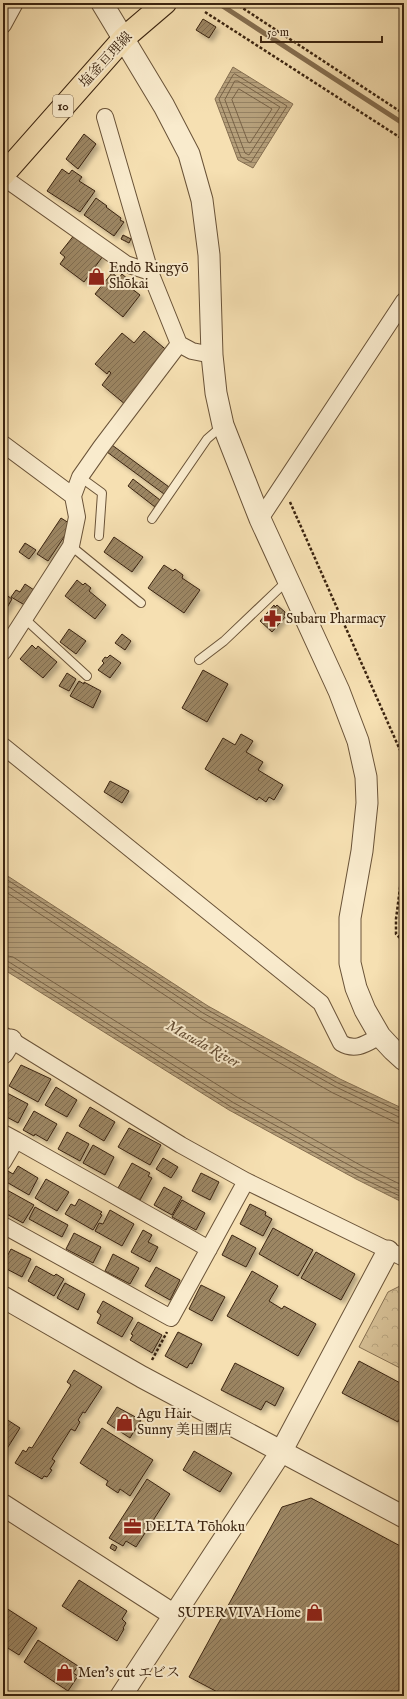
<svg xmlns="http://www.w3.org/2000/svg" width="407" height="1699" font-family="'IM FELL English','Noto Serif JP',serif">
	<style>
		.park { fill: url(#park-crowns); stroke: #887253 }
		.water { fill: url(#water-rules); stroke: #856e50 }
		.lines { fill: none; stroke-linecap: round; stroke-linejoin: round }
		.shore { stroke: #786246; stroke-width: 1 }
		.stream { stroke: #856e50; stroke-width: 5 }
		.building { fill: url(#building-hatch); stroke: #3b2410; filter: url(#shadow) }
		.service-casing { stroke: #6a5338; stroke-width: 10 }
		.minor-casing { stroke: #6a5338; stroke-width: 18 }
		.tertiary-casing { stroke: #6a5338; stroke-width: 23 }
		.primary-casing { stroke: #3b2410; stroke-width: 24 }
		.path { stroke: #3b2410; stroke-width: 2.5; stroke-dasharray: 3 2; stroke-linecap: butt }
		.service { stroke: #f9ebcd; stroke-width: 8 }
		.minor { stroke: #f9ebcd; stroke-width: 16 }
		.tertiary { stroke: #f9ebcd; stroke-width: 21 }
		.primary { stroke: #f6e0b2; stroke-width: 22 }
		.labels { text-anchor: middle; dominant-baseline: central; stroke-width: 4; stroke-linejoin: round; paint-order: stroke }
		.shield { fill: #f9ebcd; stroke: #746049; stroke-width: 1 }
		.shield-label { font-size: 13px; font-weight: bold; fill: #3b2410 }
		.street-label { font-size: 14px; fill: #3b2410; stroke: #f9ebcd }
		.poi-label { font-size: 14px; fill: #3b2410; stroke: #f9ebcd; text-anchor: start }
		.water-label { font-size: 15px; font-style: italic; fill: #664f35; stroke: #f9ebcd }
	</style>
	<defs>
		<pattern id="park-crowns" width="20" height="18" patternUnits="userSpaceOnUse"><rect width="20" height="18" fill="#d6c096"/><path d="M2 6a3 3 0 1 1 6 0M12 15a3 3 0 1 1 6 0" fill="none" stroke="#b9a580"/></pattern>
		<pattern id="water-rules" width="6" height="5" patternUnits="userSpaceOnUse"><rect width="6" height="5" fill="#b6a07b"/><path d="M0 2.5h6" fill="none" stroke="#958263"/></pattern>
		<pattern id="building-hatch" width="6" height="6" patternUnits="userSpaceOnUse"><rect width="6" height="6" fill="#9c8664"/><path d="M-1 1l2-2M0 6l6-6M5 7l2-2" fill="none" stroke="#806d51"/></pattern>
		<filter id="shadow"><feDropShadow dx="3.5" dy="3.5" stdDeviation="2" flood-color="#0004"/></filter>
	</defs>
	<rect width="100%" height="100%" fill="#f6e0b2"/>
	<filter id="stains"><feTurbulence type="fractalNoise" baseFrequency=".005" numOctaves="4"/><feColorMatrix values="0 0 0 0 .2 0 0 0 0 .09 0 0 0 0 .02 0 0 0 .5 -.17"/></filter>
	<radialGradient id="worn" r=".72"><stop offset=".6" stop-color="#630" stop-opacity="0"/><stop offset="1" stop-color="#630" stop-opacity=".3"/></radialGradient>
	<!-- park -->
	<path class="park" d="M404 1284V1370L359 1347 388 1292Z"/>
	<!-- water -->
	<path class="water" d="M233 67 293 104 253 168 238 160 215 99Z
		M3 873 208 1006 340 1079 404 1109V1203L356 1179 229 1110 3 969Z"/>
	<g class="lines">
		<!-- shore -->
		<path class="shore" d="M235 74 287 106 251 162 241 157 219 99 233 75Z
			M235 81H238L280 107 249 155 245 153 225 100Z
			M239 89 272 109 250 143 248 142 232 100Z
			M3 877 206 1009 338 1083 404 1113
			M3 883 203 1013 336 1087 399 1117 404 1118
			M3 890 200 1018 333 1093 397 1123 404 1124
			M3 955 13 957 237 1097 362 1166 404 1186
			M3 961 9 962 234 1103 360 1171 404 1193
			M3 966H7L231 1107 357 1176 404 1198"/>
		<!-- stream -->
		<path class="stream" d="M218 3 404 124"/>
	</g>
	<!-- building -->
	<path class="building" d="M203 19 216 27 209 38 196 30Z
		M84 134 96 144 78 169 66 159Z
		M62 169 69 174 72 170 82 177 79 181 95 191 80 212 47 191Z
		M96 198 107 206 106 207 121 218 120 220 124 222 114 236 84 215Z
		M75 234 103 256 84 282 60 264 65 257 60 253Z
		M123 235 131 239 129 243 121 239Z
		M112 273 119 278 122 274 130 281 127 285 140 295 123 317 95 294Z
		M144 331 170 353 126 405 102 385 111 373 109 371 107 374 95 364 122 333 134 343Z
		M112 445 169 487 164 494 107 452Z
		M133 479 160 500 155 507 128 486Z
		M61 518 72 525 48 561 37 554Z
		M114 537 143 557 132 572 104 552Z
		M25 543 36 550 29 559 19 552Z
		M164 565 173 571 175 569 183 575 182 578 200 590 184 613 148 588Z
		M77 580 83 585 85 583 91 588 89 591 106 605 95 619 65 596Z
		M25 584 37 592 28 607 11 597 16 590 20 592Z
		M3 591 6 593 5 594 12 599 4 613Z
		M274 605 275 607 277 605 285 612 284 614 286 616 272 632 260 621Z
		M69 629 86 641 76 654 60 642Z
		M122 634 131 641 125 650 115 643Z
		M32 645 36 649 38 646 57 662 43 678 20 659Z
		M110 655 121 663 110 678 98 670 104 663 102 661 105 657 107 658Z
		M203 670 228 684 207 722 182 708Z
		M67 673 76 679 69 691 59 686Z
		M79 681 84 684V682L101 691 93 708 70 696Z
		M241 734 253 741 246 752 263 762 258 770 283 785 274 800 269 797 266 802 259 797 257 800 205 769 223 738 235 745Z
		M110 781 129 791 122 803 104 792Z
		M21 1065 51 1079 38 1102 9 1086Z
		M56 1087 77 1100 67 1117 45 1105Z
		M7 1093 28 1104 18 1123 3 1115V1101Z
		M90 1107 115 1122 104 1141 79 1126Z
		M34 1111 57 1124 47 1141 35 1134 34 1136 23 1130Z
		M129 1128 161 1145 150 1165 118 1147Z
		M67 1132 89 1144 80 1161 58 1149Z
		M93 1145 114 1157 105 1175 83 1163Z
		M163 1158 178 1167 171 1178 156 1169Z
		M132 1163 150 1173 148 1176 152 1178 140 1200 118 1188Z
		M18 1166 38 1178 29 1195 3 1180 8 1171 13 1174Z
		M201 1173 219 1182 210 1200 192 1191Z
		M46 1179 69 1192 57 1211 35 1198Z
		M164 1187 182 1197 172 1215 154 1205Z
		M7 1190 34 1205 23 1223 3 1212V1198Z
		M79 1199 102 1212 100 1214 102 1215 93 1230 65 1214 71 1204 75 1206Z
		M182 1200 205 1213 196 1230 172 1217Z
		M250 1204 266 1212 265 1215 272 1219 263 1236 240 1224Z
		M35 1207 68 1225 62 1237 29 1219Z
		M110 1210 134 1224 122 1246 95 1231 99 1223 103 1224Z
		M273 1228 313 1250 298 1276 259 1254Z
		M143 1230 152 1235 148 1242 158 1247 150 1262 131 1252Z
		M74 1233 101 1247 93 1263 66 1249Z
		M232 1235 256 1248 246 1267 222 1255Z
		M11 1249 31 1259 22 1277 3 1267V1264Z
		M316 1252 355 1274 341 1300 301 1278Z
		M113 1254 139 1268 130 1284 105 1271Z
		M36 1266 54 1276 56 1274 64 1279 54 1296 28 1281Z
		M156 1267 180 1280 170 1300 145 1286Z
		M252 1271 278 1286 269 1301 282 1309 284 1306 316 1324 298 1356 227 1316Z
		M65 1283 85 1294 78 1310 57 1298Z
		M201 1285 225 1297 212 1321 189 1309Z
		M103 1301 133 1318 122 1337 97 1323 101 1315 97 1312Z
		M138 1322 162 1335 152 1353 130 1340 133 1335 131 1334Z
		M178 1332 202 1344 192 1364 190 1363 187 1368 165 1356Z
		M359 1361 404 1385V1410L398 1422 342 1393Z
		M235 1363 284 1388 275 1406 266 1401 261 1410 221 1390Z
		M74 1370 102 1387 85 1413 83 1412 78 1420 80 1422 75 1431 71 1429 52 1459 55 1461 50 1469 52 1470 47 1477 44 1476 42 1479 15 1463 23 1450 26 1452 29 1447 32 1448 71 1385 67 1382Z
		M117 1407 141 1420 130 1438 107 1423Z
		M3 1417 20 1428 3 1455Z
		M102 1428 153 1460 130 1496 120 1489 118 1493 106 1485 108 1481 80 1463Z
		M194 1451 232 1473 220 1492 183 1470Z
		M147 1479 170 1494 136 1547 126 1541 123 1546 109 1538Z
		M311 1498 404 1548V1696H225L189 1677 282 1507Z
		M112 1544 117 1547 115 1551 110 1548Z
		M79 1580 127 1611 122 1619 126 1623 123 1628 124 1629 117 1641 62 1606Z
		M3 1606 37 1628 19 1655 3 1645Z
		M38 1640 78 1666 73 1673 78 1676 68 1691 24 1662Z"/>
	<g class="lines">
		<defs>
			<path id="service" d="M80 477 102 493 99 536
				M152 519 207 439 222 426
				M71 546 141 603
				M25 619 87 676
				M199 660 224 641 287 581"/>
			<path id="minor" d="M3 25 15 3
				M105 117 150 272 179 344 192 351 212 355
				M3 177 126 264 150 272
				M3 444 73 496
				M260 519 404 301
				M3 652 71 546 77 517 73 496 80 477 101 447 179 344
				M3 746 321 1003 341 1043C356 1052 367 1043 380 1036
				M3 1035 181 1145 246 1181 404 1258
				M3 1133 16 1140 3 1162
				M16 1140 209 1249
				M3 1225 171 1318 246 1181"/>
			<path id="tertiary" d="M102 3 164 106 189 154 202 200 209 255 212 355 216 393 223 425 260 519 339 691 358 741 366 777 367 803 362 851 350 918V963L356 988 365 1010 380 1036 393 1050 404 1060
				M3 1053 11 1040
				M3 1297 142 1377 404 1517
				M3 1505 174 1615
				M121 1696 281 1452 388 1251"/>
			<path id="primary" d="M3 175 124 38 165 3"/>
		</defs>
		<!-- service casing -->
		<use href="#service" class="service-casing"/>
		<!-- minor casing -->
		<use href="#minor" class="minor-casing"/>
		<!-- tertiary casing -->
		<use href="#tertiary" class="tertiary-casing"/>
		<!-- primary casing -->
		<use href="#primary" class="primary-casing"/>
		<!-- path -->
		<path class="path" d="M235 3 404 114
			M205 12 404 140
			M290 502 404 759
			M404 857 396 919V934L404 942
			M152 1360 167 1332"/>
		<!-- service -->
		<use href="#service" class="service"/>
		<!-- minor -->
		<use href="#minor" class="minor"/>
		<!-- tertiary -->
		<use href="#tertiary" class="tertiary"/>
		<!-- primary -->
		<use href="#primary" class="primary"/>
	</g>
	<!-- icons -->
	<defs>
		<symbol id="shop-bare" viewBox="-9 -9 18 18"><path d="M-5-2.5h2.3a2.7 3.5 0 0 1 5.4 0H5L5.5 6h-11ZM-1.5-2.5h3a1.5 2.3 0 0 0-3 0Z" fill="#8f2418" stroke="#f9ebcd" stroke-width="2.5" paint-order="stroke"/></symbol>
		<symbol id="pharmacy-bare" viewBox="-9 -9 18 18"><path d="M-2-6h4v4h4v4h-4v4h-4v-4h-4v-4h4Z" fill="#8f2418" stroke="#f9ebcd" stroke-width="2.5" paint-order="stroke"/></symbol>
		<symbol id="office-bare" viewBox="-9 -9 18 18"><path d="M-6-3h4V-5.5h4V-3h4V5H-6ZM-1-4.5V-3h2v-1.5ZM-6 0V1H6V0Z" fill="#8f2418" stroke="#f9ebcd" stroke-width="2.5" paint-order="stroke"/></symbol>
	</defs>
	<g fill-rule="evenodd">
		<use href="#shop-bare" x="84" y="264" width="25" height="25"/>
		<use href="#pharmacy-bare" x="260" y="606" width="25" height="25"/>
		<use href="#shop-bare" x="112" y="1410" width="25" height="25"/>
		<use href="#office-bare" x="120" y="1514" width="25" height="25"/>
		<use href="#shop-bare" x="302" y="1600" width="25" height="25"/>
		<use href="#shop-bare" x="52" y="1660" width="25" height="25"/>
	</g>
	<g class="labels">
		<!-- shield labels -->
		<rect class="shield" x="53" y="95" width="20" height="22" rx="3"/>
		<g class="shield-label">
			<text x="63" y="106">10</text>
		</g>
		<!-- street labels -->
		<g class="street-label">
			<text transform="translate(106 60) rotate(-47)">塩釜亘理線</text>
		</g>
		<!-- poi labels -->
		<g class="poi-label">
			<text x="109" y="268">Endō Ringyō<tspan x="109" dy="16">Shōkai</tspan></text>
			<text x="286" y="619">Subaru Pharmacy</text>
			<text x="137" y="1414">Agu Hair<tspan x="137" dy="16">Sunny 美田園店</tspan></text>
			<text x="145" y="1527">DELTA Tōhoku</text>
			<text x="301" y="1613" text-anchor="end">SUPER VIVA Home</text>
			<text x="78" y="1673">Men’s cut エビス</text>
		</g>
		<!-- water labels -->
		<g class="water-label">
			<text transform="translate(203 1044) rotate(29)">Masuda River</text>
		</g>
	</g>
	<!-- margin -->
	<rect width="407" height="1699" fill="none" stroke="#f6e0b2" stroke-width="16"/>
	<rect x="4" y="4" width="399" height="1691" fill="none" stroke="#3b2410" stroke-width="2"/>
	<rect x="8" y="8" width="391" height="1683" fill="none" stroke="#3b2410"/>
	<!-- scale -->
	<path d="M261 36v6h121v-6" fill="none" stroke="#3b2410" stroke-width="2"/>
	<text x="267" y="36" font-size="12" fill="#3b2410" stroke="#f9ebcd" stroke-width="3" paint-order="stroke">50 m</text>
	<rect width="100%" height="100%" filter="url(#stains)"/>
	<rect width="100%" height="100%" fill="url(#worn)"/>
</svg>
